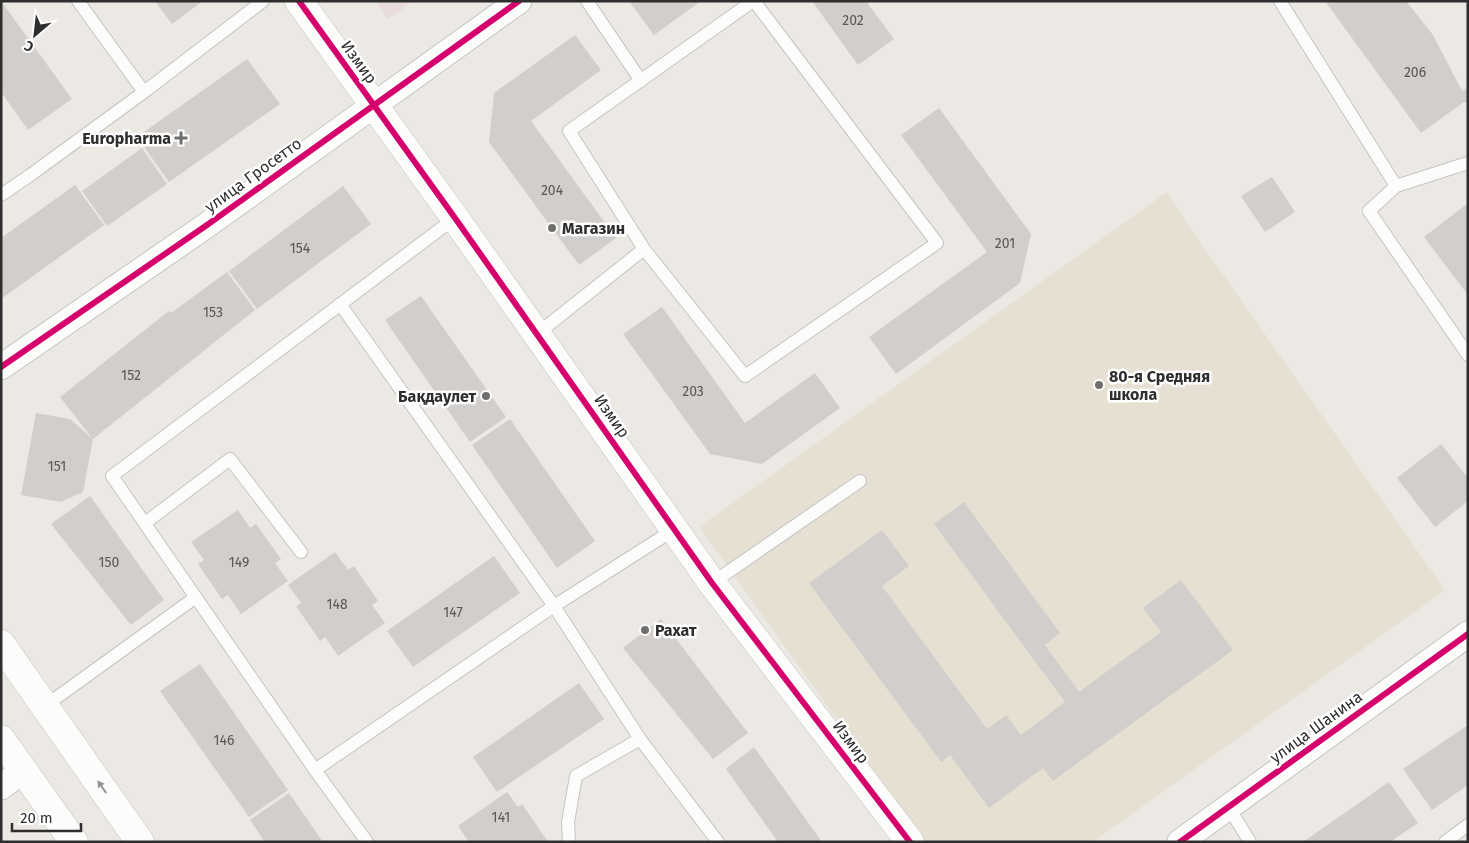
<svg xmlns="http://www.w3.org/2000/svg" width="1469" height="843" font-family="'Fira Sans',sans-serif">
	<style>
		.education { fill: #e6e0d3 }
		.medical { fill: #e9dcdb }
		.building { fill: #d1cecb }
		.lines { fill: none; stroke-linecap: round; stroke-linejoin: round }
		.lane-casing { stroke: #c5c4c5; stroke-width: 14 }
		.street-casing { stroke: #c5c4c5; stroke-width: 27 }
		.secondary-casing { stroke: #c5c4c5; stroke-width: 29 }
		.lane { stroke: #fcfcfb; stroke-width: 12 }
		.street { stroke: #fcfcfb; stroke-width: 25 }
		.secondary { stroke: #fcfcfb; stroke-width: 28 }
		.cycleway-casing { stroke: #fff; stroke-width: 9 }
		.cycleway { stroke: #d6006c; stroke-width: 6 }
		.oneway { fill: #959594 }
		.poi-dot { fill: #706f6e; stroke: #fff; stroke-width: 2 }
		.labels { text-anchor: middle; dominant-baseline: central; stroke-width: 5; stroke-linejoin: round; paint-order: stroke }
		.number-label { font-size: 14px; fill: #585857 }
		.street-label { font-size: 16px; fill: #2e2e2e; stroke: #fff }
		.poi-label { font-size: 16px; font-weight: bold; fill: #2e2e2e; stroke: #fff; text-anchor: start }
	</style>
	<rect width="100%" height="100%" fill="#ece8e4"/>
	<!-- education -->
	<path class="education" d="M1167 192 1200 242 1445 590 1093 842H925L699 527Z"/>
	<!-- medical -->
	<path class="medical" d="M376 1H413L388 19Z"/>
	<!-- building -->
	<path class="building" d="M1 1 72 99 28 130 1 92Z
		M155 1H203L172 24Z
		M629 1H701L654 35Z
		M812 1H866L894 39 858 65Z
		M1325 1H1406L1433 35 1462 91 1468 87V103L1464 102 1421 133Z
		M575 35 601 70 531 121 616 238 579 265 489 142 494 93Z
		M247 59 280 104 169 182 137 137Z
		M939 108 1031 234 1020 283 896 374 869 337 987 252 901 135Z
		M142 148 167 184 107 226 82 191Z
		M1272 177 1295 212 1265 232 1241 196Z
		M75 185 104 225 1 299V238Z
		M343 186 371 224 257 309 229 271Z
		M1468 203V295L1424 237Z
		M227 272 255 310 93 439 60 397 169 311 171 313Z
		M421 296 506 417 470 442 385 320Z
		M662 307 745 423 815 373 840 408 762 464 710 454 623 334Z
		M36 413 70 419 93 439 83 492 61 502 21 495Z
		M510 419 595 541 557 568 472 445Z
		M1441 444 1468 478V501L1435 527 1397 478Z
		M90 496 164 600 131 625 51 524Z
		M964 502 1060 633 1045 645 1079 692 1161 632 1143 608 1181 580 1233 650 1053 781 1043 768 989 808 950 755 941 762 809 583 882 530 909 566 882 586 987 729 1006 715 1021 735 1065 702 934 524Z
		M238 510 250 528 256 524 281 559 275 563 288 581 241 614 228 595 222 599 198 564 204 560 191 542Z
		M335 552 348 570 354 566 378 601 372 605 385 623 338 656 325 637 320 641 296 606 301 603 288 585Z
		M494 556 520 593 413 667 387 631Z
		M661 619 748 733 713 759 623 648Z
		M200 664 288 790 249 817 160 691Z
		M579 683 604 719 497 792 473 757Z
		M1468 725V785L1432 810 1403 769Z
		M754 747 822 842H778L726 769Z
		M1389 782 1418 823 1390 842H1303Z
		M507 792 518 807 522 804 548 842H469L458 826Z
		M289 793 323 842H265L250 820Z"/>
	<g class="lines">
		<defs>
			<path id="lane" d="M78 1 144 92 263 1
				M587 1 641 81
				M753 1 569 131 644 249 745 376 937 243 754 1
				M1280 1 1396 186 1468 163
				M1396 186 1369 211 1468 355
				M1 195 29 176 144 92
				M455 218 112 476 315 770 554 606 675 529
				M340 304 554 606 640 739 576 776 568 822 569 842
				M537 334 644 249
				M145 523 230 459 301 552
				M712 583 860 481
				M45 706 196 597
				M640 739 718 842
				M315 770 367 842
				M1229 808 1250 842
				M1445 842 1468 825"/>
			<path id="street" d="M1 367 207 225 519 1
				M1 787 23 770
				M1180 842 1468 634"/>
			<path id="secondary" d="M299 1 455 218 712 583 910 842
				M1 644 140 842
				M1 739 74 842"/>
		</defs>
		<!-- lane casing -->
		<use href="#lane" class="lane-casing"/>
		<!-- street casing -->
		<use href="#street" class="street-casing"/>
		<!-- secondary casing -->
		<use href="#secondary" class="secondary-casing"/>
		<!-- lane -->
		<use href="#lane" class="lane"/>
		<!-- street -->
		<use href="#street" class="street"/>
		<!-- secondary -->
		<use href="#secondary" class="secondary"/>
		<defs>
			<path id="cycleway" d="M299 1 455 218 712 583 910 842
				M1 367 207 225 519 1
				M1180 842 1468 634"/>
		</defs>
		<!-- cycleway casing -->
		<use href="#cycleway" class="cycleway-casing"/>
		<!-- cycleway -->
		<use href="#cycleway" class="cycleway"/>
	</g>
	<!-- one-way arrows -->
	<defs><path id="oneway-solid" d="M-6-.8H1V-3.2L6.5 0L1 3.2V.8H-6Z" transform="scale(1.25)"/></defs>
	<use class="oneway" href="#oneway-solid" transform="translate(102 787) rotate(-125)"/>
	<!-- markers -->
	<g class="poi-dot">
		<path d="M178.5 130.5h5v5h5v5h-5v5h-5v-5h-5v-5h5z"/>
		<circle cx="552" cy="228" r="5"/>
		<circle cx="1099" cy="385" r="5"/>
		<circle cx="486" cy="396" r="5"/>
		<circle cx="645" cy="630" r="5"/>
	</g>
	<g class="labels">
		<!-- number labels -->
		<g class="number-label">
			<text x="853" y="20">202</text>
			<text x="1415" y="72">206</text>
			<text x="552" y="190">204</text>
			<text x="1005" y="243">201</text>
			<text x="300" y="248">154</text>
			<text x="213" y="312">153</text>
			<text x="131" y="375">152</text>
			<text x="693" y="391">203</text>
			<text x="57" y="466">151</text>
			<text x="109" y="562">150</text>
			<text x="239" y="562">149</text>
			<text x="337" y="604">148</text>
			<text x="453" y="612">147</text>
			<text x="224" y="740">146</text>
			<text x="501" y="817">141</text>
		</g>
		<!-- street labels -->
		<g class="street-label">
			<text transform="translate(359 62) rotate(54)">Измир</text>
			<text transform="translate(253 175) rotate(-36)">улица Гросетто</text>
			<text transform="translate(612 416) rotate(55)">Измир</text>
			<text transform="translate(1316 727) rotate(-36)">улица Шанина</text>
			<text transform="translate(851 742) rotate(53)">Измир</text>
		</g>
		<!-- poi labels -->
		<g class="poi-label">
			<text x="171" y="138" text-anchor="end">Europharma</text>
			<text x="562" y="228">Магазин</text>
			<text x="1109" y="376">80-я Средняя<tspan x="1109" dy="18">школа</tspan></text>
			<text x="476" y="396" text-anchor="end">Бақдаулет</text>
			<text x="655" y="630">Рахат</text>
		</g>
	</g>
	<!-- border -->
	<rect width="1469" height="843" fill="none" stroke="#2e2e2e" stroke-width="5"/>
	<!-- north arrow -->
	<g transform="translate(35 35) rotate(208)" stroke="#ffffff" stroke-width="4" paint-order="stroke">
	<path d="M0-4L9 19L0 12L-9 19Z" fill="#2e2e2e"/>
	<text y="-8" font-size="14" font-weight="bold" text-anchor="middle" fill="#2e2e2e">С</text>
	</g>
	<!-- scale -->
	<path d="M12 823v8h69v-8" fill="none" stroke="#2e2e2e" stroke-width="2.5"/>
	<text x="20" y="823" font-size="15" fill="#2e2e2e" stroke="#ffffff" stroke-width="4" paint-order="stroke">20 m</text>
</svg>
